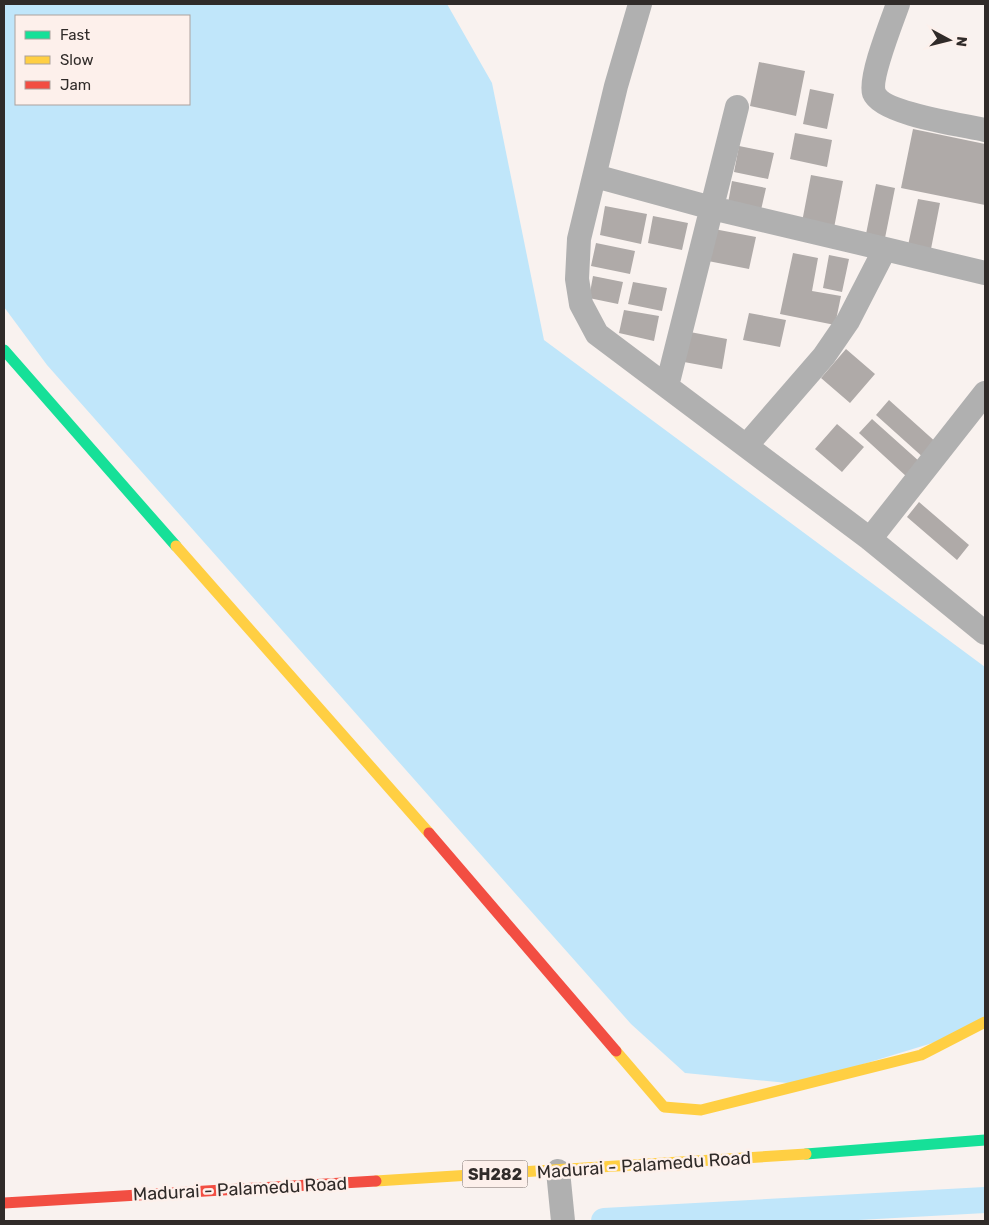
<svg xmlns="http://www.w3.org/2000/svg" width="989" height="1225" font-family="Rubik,sans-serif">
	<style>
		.water { fill: #c0e6fa; fill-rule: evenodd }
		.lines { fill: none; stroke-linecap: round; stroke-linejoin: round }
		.canal { stroke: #c0e6fa; stroke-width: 26 }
		.building { fill: #afaaa8 }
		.street { stroke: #b0b0b0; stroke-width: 24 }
		.fast { stroke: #16e098; stroke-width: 11 }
		.slow { stroke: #ffcf43; stroke-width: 11 }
		.jam { stroke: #f24e42; stroke-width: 11 }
		.labels { text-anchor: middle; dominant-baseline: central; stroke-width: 5; stroke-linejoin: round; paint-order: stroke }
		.shield { fill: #fdf0eb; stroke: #6e6663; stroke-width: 1 }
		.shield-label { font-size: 16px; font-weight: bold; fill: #302b29 }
		.street-label { font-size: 18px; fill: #302b29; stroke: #fdf0eb }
	</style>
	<rect width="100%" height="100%" fill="#f9f2ef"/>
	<!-- water -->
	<path class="water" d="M4 4H447L492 83 544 340 985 667V1027L798 1084 685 1073 631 1024 47 365 4 307ZM16 16H189V104H16Z"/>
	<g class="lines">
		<!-- canal -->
		<path class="canal" d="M604 1221 985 1200"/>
	</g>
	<!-- building -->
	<path class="building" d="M759 62 805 71 796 116 750 106Z
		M810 89 834 94 827 129 803 124Z
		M913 129 985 144V205L901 188Z
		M795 133 832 140 827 167 790 159Z
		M739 146 774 153 768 179 734 172Z
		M811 175 843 181 834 228 802 222Z
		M732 181 766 188 761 210 728 203Z
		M876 184 895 188 884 243 865 239Z
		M918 199 940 203 930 254 907 250Z
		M605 206 647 214 641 244 600 235Z
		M653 216 688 223 682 250 648 243Z
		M714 229 756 237 749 269 708 261Z
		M596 243 635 251 630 274 591 266Z
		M793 253 818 258 812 291 841 296 835 325 780 314Z
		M829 255 849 259 842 292 823 288Z
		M593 276 623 282 618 304 589 298Z
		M633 282 667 288 662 311 628 304Z
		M624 310 659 316 654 341 619 333Z
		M749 313 786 320 780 347 743 340Z
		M690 332 727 339 722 369 684 362Z
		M846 349 875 374 850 403 821 378Z
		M889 400 938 444 925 459 876 415Z
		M872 419 920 462 907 477 859 433Z
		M837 424 864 447 842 472 815 449Z
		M919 502 969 545 957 560 907 517Z"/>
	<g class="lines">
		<!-- street -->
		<path class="street" d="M640 4 616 86 579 239 577 279 581 304 597 334 870 539 985 633
			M898 4C892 21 869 78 874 93 882 114 964 125 985 130
			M595 176 712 208 885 249
			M667 386 737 107
			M746 446 824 356 848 321 885 249 985 273
			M870 539 985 393
			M558 1171 563 1221"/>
		<!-- fast -->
		<path class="fast" d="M4 350 176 546
			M806 1154 985 1140"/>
		<!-- slow -->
		<path class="slow" d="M176 546 429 833
			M616 1051 664 1107 701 1110 921 1055 985 1022
			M376 1181 806 1154"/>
		<!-- jam -->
		<path class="jam" d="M429 833 616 1051
			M4 1203 376 1181"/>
	</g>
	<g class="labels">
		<!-- shield labels -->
		<rect class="shield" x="462.5" y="1160.5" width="65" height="27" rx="4"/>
		<g class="shield-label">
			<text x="495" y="1174">SH282</text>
		</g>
		<!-- street labels -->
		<g class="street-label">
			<text transform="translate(644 1165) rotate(-4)">Madurai - Palamedu Road</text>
			<text transform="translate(240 1189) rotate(-3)">Madurai - Palamedu Road</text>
		</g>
	</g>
	<!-- border -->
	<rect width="989" height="1225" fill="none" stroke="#302b29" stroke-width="10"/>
	<!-- legend -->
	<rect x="15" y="15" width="175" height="90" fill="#fdf0eb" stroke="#aba19d"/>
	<rect x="25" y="31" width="25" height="8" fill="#16e098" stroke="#aba19d"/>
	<text x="60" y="40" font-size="15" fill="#302b29">Fast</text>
	<rect x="25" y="56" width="25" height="8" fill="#ffcf43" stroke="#aba19d"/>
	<text x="60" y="65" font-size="15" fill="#302b29">Slow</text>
	<rect x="25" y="81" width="25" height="8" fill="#f24e42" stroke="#aba19d"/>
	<text x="60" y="90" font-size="15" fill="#302b29">Jam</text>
	<!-- north arrow -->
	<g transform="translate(949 40) rotate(97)" stroke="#fdf0eb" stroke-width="4" paint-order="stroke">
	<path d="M0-4L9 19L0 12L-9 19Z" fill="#302b29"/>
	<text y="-8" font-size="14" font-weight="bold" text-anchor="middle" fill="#302b29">N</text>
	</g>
</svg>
